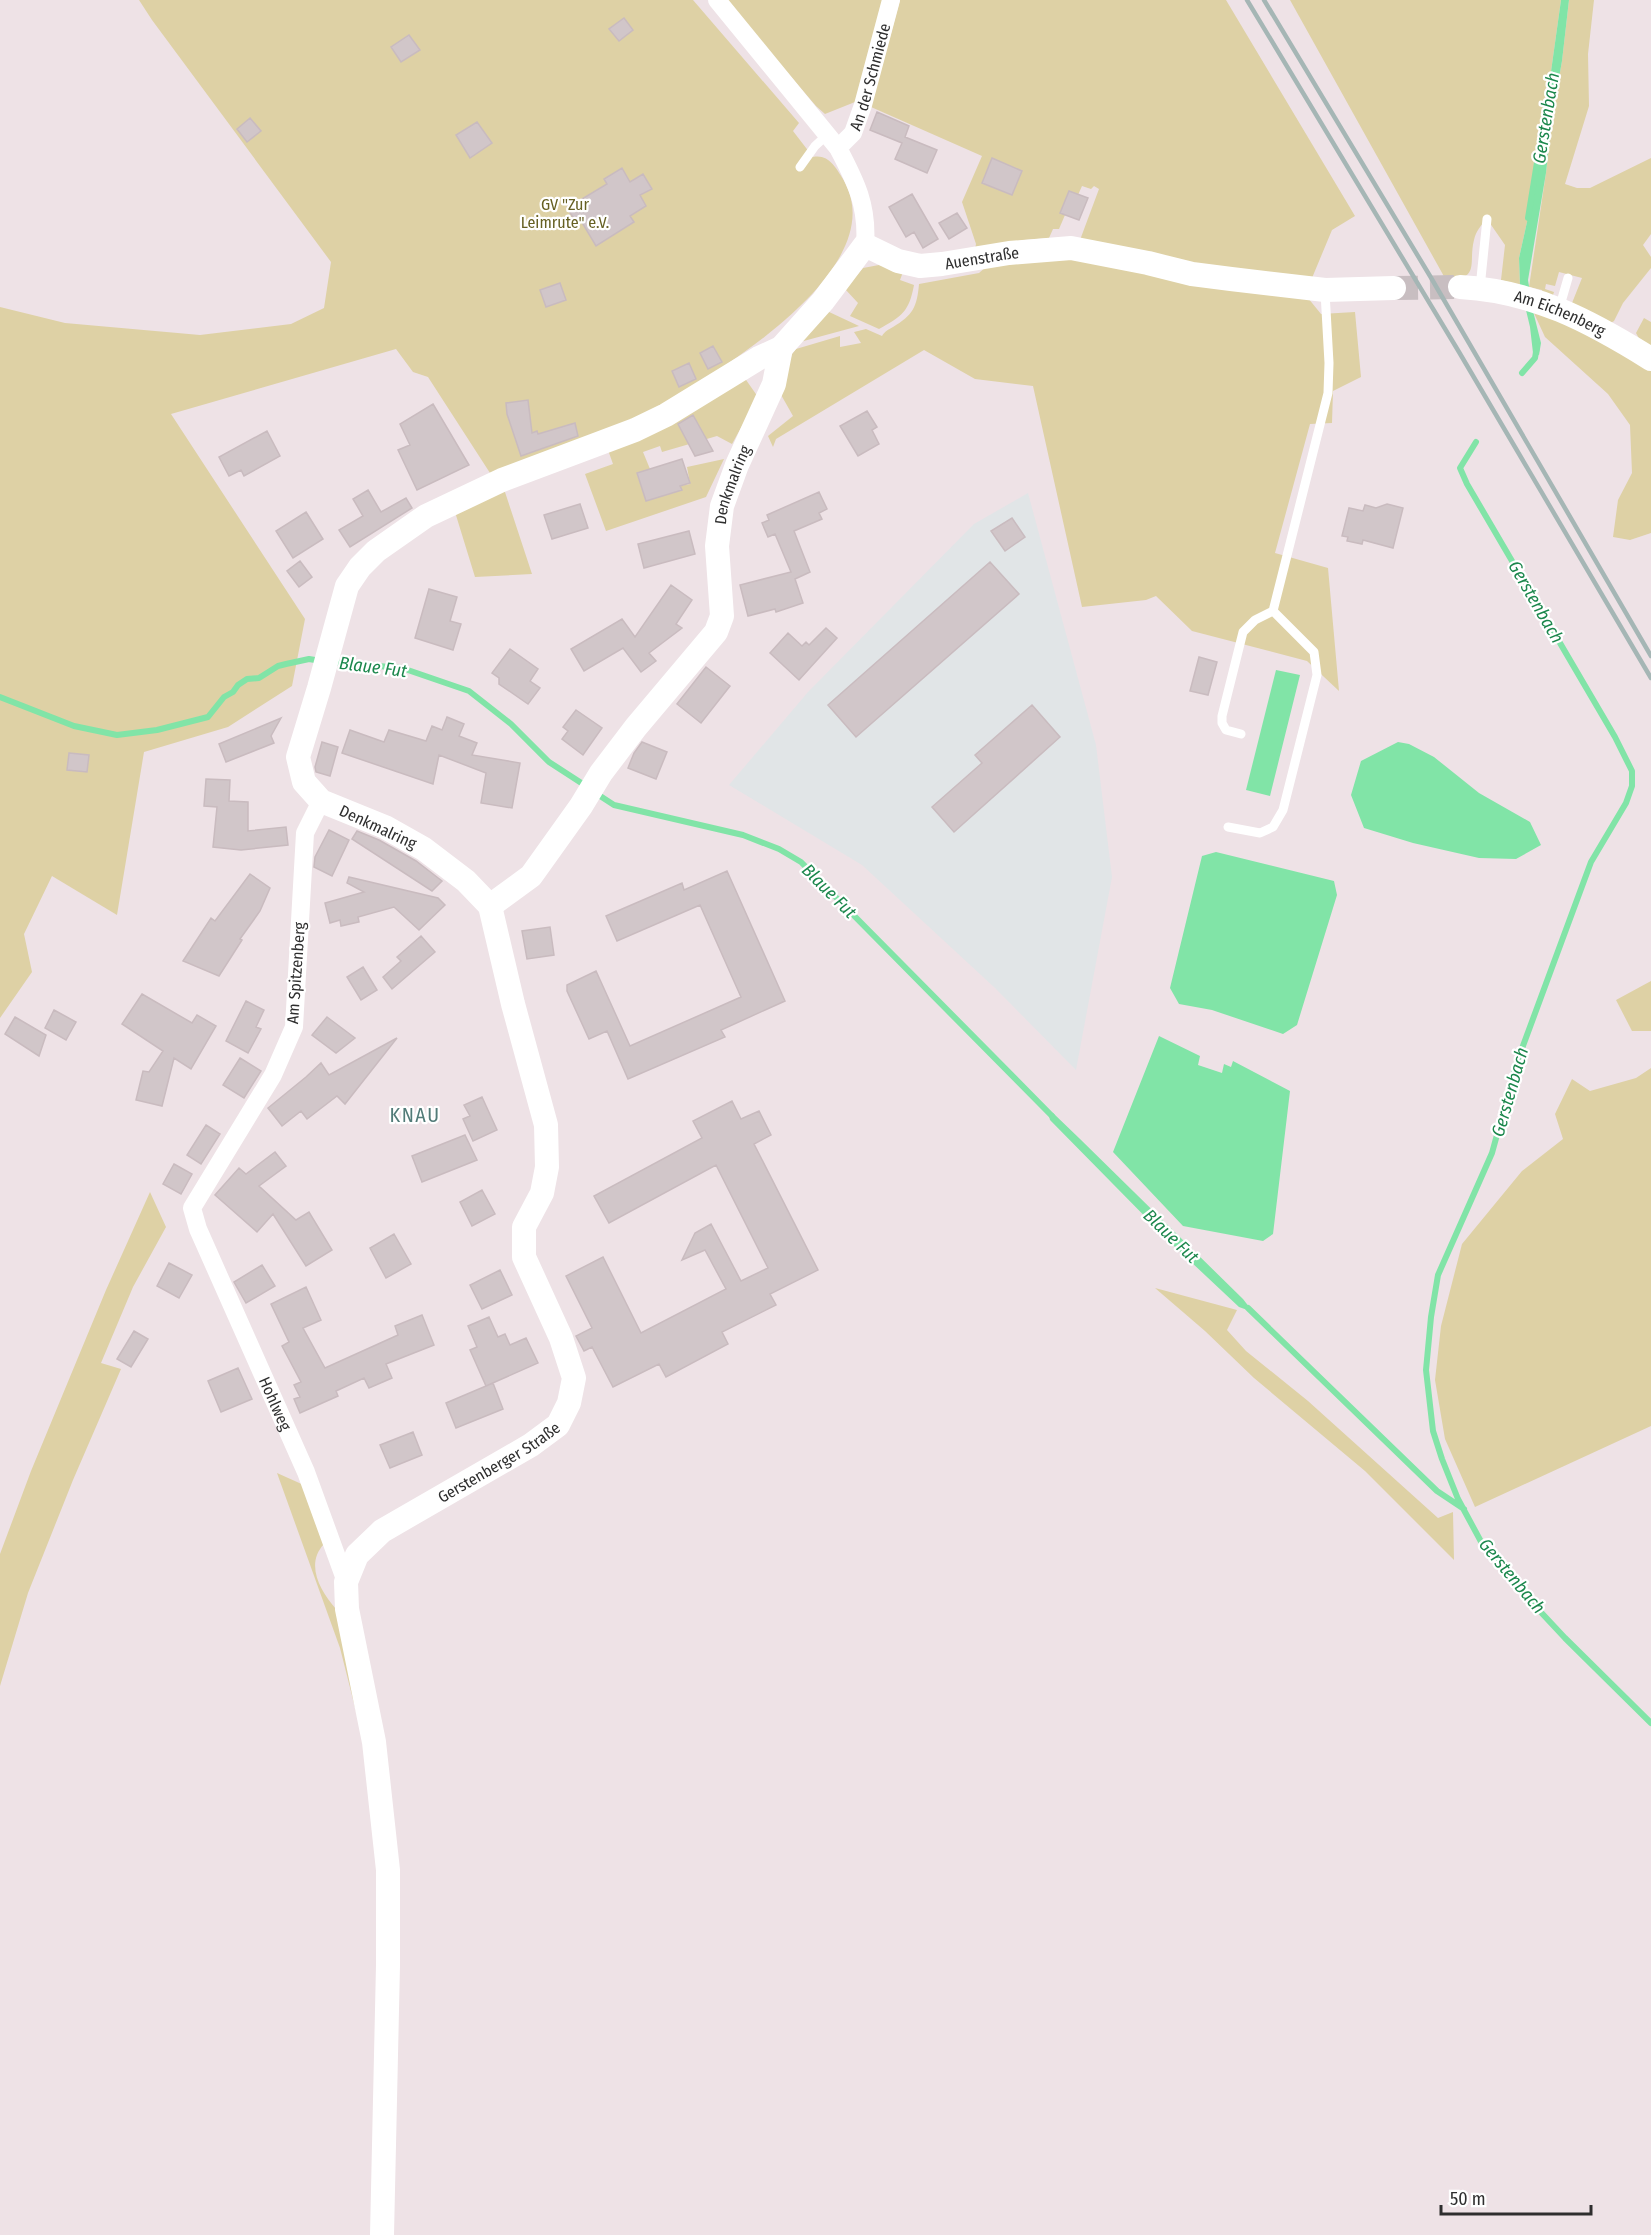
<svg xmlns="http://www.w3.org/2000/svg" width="1651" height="2235" font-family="'Fira Sans Condensed',sans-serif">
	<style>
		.industrial { fill: #e1e5e7 }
		.green { fill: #ded1a5 }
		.water { fill: #81e4a7 }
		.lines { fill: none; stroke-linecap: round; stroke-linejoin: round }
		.stream { stroke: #81e4a7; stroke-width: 6 }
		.building { fill: #d1c6c9; stroke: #c9bbbf; stroke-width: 1.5 }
		.tertiary-tunnel { stroke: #c8bec1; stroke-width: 24; stroke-dasharray: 24 12; stroke-linecap: butt }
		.service { stroke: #fff; stroke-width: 9 }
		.minor { stroke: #fff; stroke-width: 18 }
		.tertiary { stroke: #fff; stroke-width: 24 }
		.rail { stroke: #a5b6b5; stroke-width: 4.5 }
		.labels { text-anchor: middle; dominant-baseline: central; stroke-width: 4.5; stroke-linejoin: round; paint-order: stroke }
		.street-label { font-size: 16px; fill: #2e2e2e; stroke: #fff }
		.park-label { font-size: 16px; fill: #666023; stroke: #fff }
		.water-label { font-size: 18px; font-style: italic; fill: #1b874c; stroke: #fff }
		.quarter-label { font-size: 20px; letter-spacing: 1.5px; fill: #527b78; stroke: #fff }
	</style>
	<rect width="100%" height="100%" fill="#eee2e6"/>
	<!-- industrial -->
	<path class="industrial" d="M1028 493 1096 745 1112 877 1076 1070 995 988 862 865 729 785 808 692 974 524Z"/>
	<!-- green -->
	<path class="green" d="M139 0H693L799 123 793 131 813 157C829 154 836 168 843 179 890 258 752 349 698 383 681 395 663 409 644 418 628 426 610 430 593 436 559 448 524 461 490 473L428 377 413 372 396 349 171 414 305 619 292 686 228 727 144 752 117 915 52 876 24 934 32 972 0 1018V307L65 323 200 335 291 324 324 308 331 262 152 20Z
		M725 0H884L855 102 825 114 816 106Z
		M900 0H1226L1355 216 1332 230 1312 278 1248 274 1080 240 1099 189 1094 186 1091 189 1082 186 1078 195 1069 191 1060 213 1065 215 1059 229H1053L1049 238 1024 240 975 249 976 244 962 202 982 156 871 107Z
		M1290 0H1561L1535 186 1519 258 1520 285 1501 280 1505 245 1487 219C1481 225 1476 231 1474 240 1468 264 1481 279 1446 280Z
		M1569 0H1594L1588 54 1589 106 1565 184 1577 188H1590L1651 158V234L1643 245 1651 257V268L1623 303 1614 321 1609 324 1572 303 1582 278 1559 272 1555 286 1546 284 1545 289 1554 292 1552 298 1543 293 1542 290 1529 287 1546 173 1552 117 1562 61Z
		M1079 257 1308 298 1321 314 1355 312 1361 377 1333 391 1332 423 1310 424 1275 553 1328 568 1339 691 1307 661 1192 631 1156 596 1146 600 1082 607 1033 386 975 379 924 350 776 439 773 447 768 436 793 416 780 393 792 354 796 349 840 336V347L861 343 854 332 866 329 882 336C885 331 888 330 893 327 913 315 917 307 919 284L979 273 987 266Z
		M879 265 903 272 900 280 914 285C909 312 902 316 879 329L850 316 858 303 845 289 863 268Z
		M827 311 859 326 800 342Z
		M1533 311 1546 312 1651 370V533L1630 540 1613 537 1618 500 1632 473 1630 425 1608 394 1545 337Z
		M1644 318 1651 322V349L1642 344 1636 333Z
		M744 377 758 397 732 444 717 436 662 452 660 446 643 452 650 469 637 474 646 501 681 490 680 486 690 484 687 467 724 459 706 497 606 531 585 474 613 464 608 450Z
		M504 489 532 574 475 577 455 512Z
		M1651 981V1031H1632L1616 1000Z
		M1651 1068V1426L1475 1507 1445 1439 1435 1380 1441 1326 1462 1244 1522 1171 1563 1139 1555 1114 1572 1079 1590 1091 1636 1078Z
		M150 1192 166 1227 133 1287 101 1363 121 1369 73 1480 28 1593 0 1686V1554L31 1471 106 1290Z
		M1155 1288 1237 1310 1227 1330 1246 1351 1308 1401 1438 1518 1453 1512 1454 1560 1365 1471 1254 1378 1205 1331Z
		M277 1473 306 1486 324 1544C305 1564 320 1591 336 1609L360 1727 340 1648Z"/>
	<!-- water -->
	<path class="water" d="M1561 0H1569L1562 61 1552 117 1546 173 1528 280 1533 311 1541 343 1539 355 1533 353 1530 327 1520 285 1519 258 1535 186Z
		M1276 670 1300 675 1270 796 1246 790Z
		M1398 742 1409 744 1434 757 1479 793 1530 822 1541 845 1516 859 1479 858 1413 843 1364 828 1351 795 1361 761Z
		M1216 852 1334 881 1337 895 1297 1025 1283 1034 1212 1010 1179 1004 1170 988 1202 856Z
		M1159 1036 1200 1056 1198 1065 1222 1073 1224 1064 1231 1067 1233 1061 1290 1091 1273 1234 1263 1241 1183 1226 1113 1152Z
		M1048 1112 1053 1113 1079 1138 1243 1299 1253 1312 1239 1307 1174 1246 1050 1120Z"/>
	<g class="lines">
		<!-- stream -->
		<path class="stream" d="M1528 218 1547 101
			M1522 373 1535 358 1537 346
			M1476 442 1460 468 1467 484 1615 737 1632 771V786L1626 803 1591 862 1517 1062 1492 1153 1438 1275 1431 1317 1426 1370 1433 1431 1442 1459 1458 1499 1485 1549 1508 1577 1565 1638 1651 1723
			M331 662 402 668 469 691 511 724 549 762 586 786
			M0 697 74 726 117 735 157 730 208 717 224 697 233 692 238 685 247 679 259 678 278 666 286 664 309 659 321 661
			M594 792 614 805 743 835 779 849 801 862 1052 1116
			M1248 1308 1437 1491 1464 1509"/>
	</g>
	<!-- building -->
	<path class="building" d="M624 18 633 30 619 41 609 29Z
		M409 35 420 50 401 62 391 47Z
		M877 112 909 126 905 137 937 150 927 173 895 159 902 143 870 130Z
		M250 118 261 131 247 142 237 129Z
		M477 122 492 143 470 158 456 135Z
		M992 158 1022 171 1012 195 982 183Z
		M622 168 630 182 643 174 652 189 640 195 646 206 630 216 634 222 596 246 580 219 576 222 567 208 607 184 604 179Z
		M1069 191 1088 198 1079 220 1060 213Z
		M912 194 938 239 923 248 914 232 906 237 889 207Z
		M957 213 967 228 949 239 939 223Z
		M560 283 566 300 546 307 540 290Z
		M713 346 722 362 708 369 700 353Z
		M689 363 696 379 679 387 672 371Z
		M528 400 532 433 537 431 538 434 575 423 578 436 521 456 507 414 506 403Z
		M433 404 469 465 417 490 398 450 410 445 400 424Z
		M867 411 877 427 872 430 879 444 858 456 840 426Z
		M693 415 713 451 695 456 678 424Z
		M267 431 280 456 244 476 241 470 229 476 219 457Z
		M682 459 690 483 680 486 682 490 646 501 637 473Z
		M368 490 381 512 406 498 412 508 350 547 339 530 363 516 353 499Z
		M819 492 827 509 819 513 822 519 794 531 810 572 795 579 803 603 776 612 775 609 748 616 740 585 791 572 775 534 768 537 762 523 769 520 767 515Z
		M580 504 588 528 552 539 544 515Z
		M1387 504 1403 508 1393 548 1363 540 1362 544 1347 541 1348 537 1342 536 1349 508 1363 511 1365 505 1376 508Z
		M306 512 323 539 293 558 276 531Z
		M1012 518 1025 537 1005 551 991 531Z
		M689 531 695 554 644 568 638 544Z
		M300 561 312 577 299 587 287 571Z
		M990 562 1019 594 856 737 828 705Z
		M671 585 692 600 676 624 682 628 649 653 656 661 641 672 623 648 584 671 571 649 622 619 635 637Z
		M429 589 457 597 450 621 461 624 453 650 415 638Z
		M826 628 837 638 799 680 770 653 788 633 802 646 806 642 809 645Z
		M510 649 538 669 530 681 540 688 528 704 499 684V678L492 673Z
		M1199 657 1217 662 1208 695 1190 691Z
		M706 667 730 686 701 723 677 704Z
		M1032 705 1060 737 954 832 932 807 982 763 975 755Z
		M576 710 602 728 583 755 562 739 568 731 563 727Z
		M447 717 464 724 459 736 477 743 472 755 520 763 512 808 481 803 486 773 439 755 433 784 342 753 350 730 384 742 389 730 426 741 432 726 442 730Z
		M281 718 271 736 274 743 226 762 219 744Z
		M322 742 338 747 330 776 316 772 315 767Z
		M642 742 667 752 656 779 628 768 634 753Z
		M69 753 89 755 87 772 67 770Z
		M206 779 230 780 229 801 248 802V831L286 827 288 845 241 850 213 847 217 807 204 806Z
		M329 830 349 840 332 876 314 867 315 857Z
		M357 831 379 840 416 861 442 881 432 891 352 839Z
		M727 871 785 1001 721 1030 725 1037 628 1079 607 1031 589 1039 567 991V985L596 971 630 1046 741 997 700 905 617 941 606 916 682 883 684 890Z
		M250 874 270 888 260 911 240 939 242 940 219 976 183 961 211 918 215 921Z
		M349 877 438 898 445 905 419 930 394 907 358 917 359 922 341 926 340 920 330 923 325 903 364 892 347 883Z
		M550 927 554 955 527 959 522 931Z
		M421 936 435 952 392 989 383 977 401 961 397 957Z
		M363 967 377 990 361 1000 347 977Z
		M142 994 192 1023 197 1015 216 1026 191 1069 174 1058 162 1106 136 1100 143 1071 149 1072 163 1051 122 1024Z
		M246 1001 264 1010 256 1027 261 1029 248 1053 226 1041Z
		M54 1010 76 1022 66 1040 45 1028Z
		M15 1017 46 1035 39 1056 5 1034Z
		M327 1017 355 1038 336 1053 312 1035Z
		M397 1038 345 1104 337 1096 307 1119 301 1111 282 1126 268 1108 306 1077 321 1063 329 1075Z
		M240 1058 261 1071 244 1098 223 1085Z
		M482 1097 497 1130 473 1141 463 1119 470 1116 464 1105Z
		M732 1101 741 1119 759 1111 771 1135 754 1144 818 1270 770 1294 776 1305 722 1332 728 1344 666 1377 659 1364 613 1387 592 1347 584 1351 576 1336 592 1328 566 1276 603 1257 641 1333 726 1289 705 1250 682 1260 695 1233 711 1224 741 1281 768 1268 716 1165 609 1223 594 1196 702 1138 693 1121Z
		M206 1125 220 1134 201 1164 187 1155Z
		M465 1135 477 1160 422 1182 412 1156Z
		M275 1152 286 1166 259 1186 296 1220 309 1212 332 1250 306 1266 273 1214 257 1232 215 1195 239 1168 246 1174Z
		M174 1164 192 1174 181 1194 163 1184Z
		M482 1190 495 1214 472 1226 460 1202Z
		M394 1234 411 1264 386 1278 370 1248Z
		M169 1263 192 1275 179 1298 157 1286Z
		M262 1265 275 1286 246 1303 234 1282Z
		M500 1270 512 1295 482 1309 470 1285Z
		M306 1287 321 1320 303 1328 325 1368 398 1335 395 1326 422 1315 434 1345 386 1364 392 1378 369 1388 364 1378 336 1391 338 1396 300 1413 294 1399 300 1397 294 1385 301 1382 282 1346 289 1342 271 1304Z
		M489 1317 498 1337 505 1334 510 1345 526 1338 538 1363 486 1386 470 1350 477 1347 468 1326Z
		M134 1331 148 1339 131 1367 117 1359Z
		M238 1368 252 1399 221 1412 208 1381Z
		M493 1383 503 1409 456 1428 446 1403Z
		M413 1432 422 1455 390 1468 380 1445Z"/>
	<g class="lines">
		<!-- tertiary-tunnel -->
		<path class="tertiary-tunnel" d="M1394 288 1460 287"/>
		<!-- service -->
		<path class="service" d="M800 167 815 146 827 135
			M1480 288 1487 219
			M1559 309 1568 278
			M1241 734 1226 730 1222 723V716L1243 632 1255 620 1273 611 1328 393 1329 363 1325 292
			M1228 827 1260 833 1273 827 1283 810 1317 675 1314 652 1273 611"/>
		<!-- minor -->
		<g class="minor">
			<path d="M717 0 838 148C856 182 868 206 865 245"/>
			<path id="s1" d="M838 148 853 133 863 105 891 0"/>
			<path id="s2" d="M321 801 305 833 294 1027 273 1075 192 1208 198 1229 306 1472 346 1582"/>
		</g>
		<!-- tertiary -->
		<g class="tertiary">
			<path id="s3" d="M1460 287C1534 291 1590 321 1651 359"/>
			<path id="s4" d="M490 906 531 876 581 806 601 773 636 727 716 632 722 616 717 546 722 506 737 465 774 384 781 348"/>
			<path id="s5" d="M382 2235 388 1965V1870L374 1742 347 1609 346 1582 357 1555 382 1531 531 1445 558 1425 569 1403 574 1378 561 1338 524 1257V1227L542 1193 547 1167 546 1125 513 1004 490 906 466 881 424 849 385 827 321 801 304 782 298 757 319 688 347 586 360 567 376 551 426 516 502 480 635 430 666 415 759 358 781 348 823 301 865 245 898 261 920 266 942 264 1009 253 1071 248 1148 263 1192 274 1231 279 1325 290 1394 288"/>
		</g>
		<!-- rail -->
		<path class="rail" d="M1247 0 1459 352 1651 678
			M1264 0 1430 276 1651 656"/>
	</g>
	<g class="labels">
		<!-- street labels -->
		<g class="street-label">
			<text stroke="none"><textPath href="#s1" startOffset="80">An der Schmiede</textPath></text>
			<text stroke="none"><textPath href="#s5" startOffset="2656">Auenstraße</textPath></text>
			<text stroke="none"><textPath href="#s3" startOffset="104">Am Eichenberg</textPath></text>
			<text stroke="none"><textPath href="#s4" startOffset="508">Denkmalring</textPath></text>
			<text transform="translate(378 827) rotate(25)">Denkmalring</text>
			<text transform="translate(296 973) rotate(-86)">Am Spitzenberg</text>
			<text stroke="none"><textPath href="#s2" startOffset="651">Hohlweg</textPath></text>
			<text stroke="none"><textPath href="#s5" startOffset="856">Gerstenberger Straße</textPath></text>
		</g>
		<!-- park labels -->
		<g class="park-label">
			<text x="565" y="204">GV "Zur<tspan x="565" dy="18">Leimrute" e.V.</tspan></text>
		</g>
		<!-- water labels -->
		<g class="water-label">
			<text transform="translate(1546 118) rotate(-81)">Gerstenbach</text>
			<text transform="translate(1536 602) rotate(60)">Gerstenbach</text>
			<text transform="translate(373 667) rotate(7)">Blaue Fut</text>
			<text transform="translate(829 891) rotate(45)">Blaue Fut</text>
			<text transform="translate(1510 1092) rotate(-74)">Gerstenbach</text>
			<text transform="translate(1171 1236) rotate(44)">Blaue Fut</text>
			<text transform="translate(1512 1576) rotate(50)">Gerstenbach</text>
		</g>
		<!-- quarter labels -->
		<g class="quarter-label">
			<text x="415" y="1115">KNAU</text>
		</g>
	</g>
	<!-- scale -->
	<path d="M1441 2205v9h150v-9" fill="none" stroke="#2e2e2e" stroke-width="3"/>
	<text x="1450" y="2205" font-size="18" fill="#2e2e2e" stroke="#ffffff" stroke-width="4.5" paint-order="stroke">50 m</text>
</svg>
